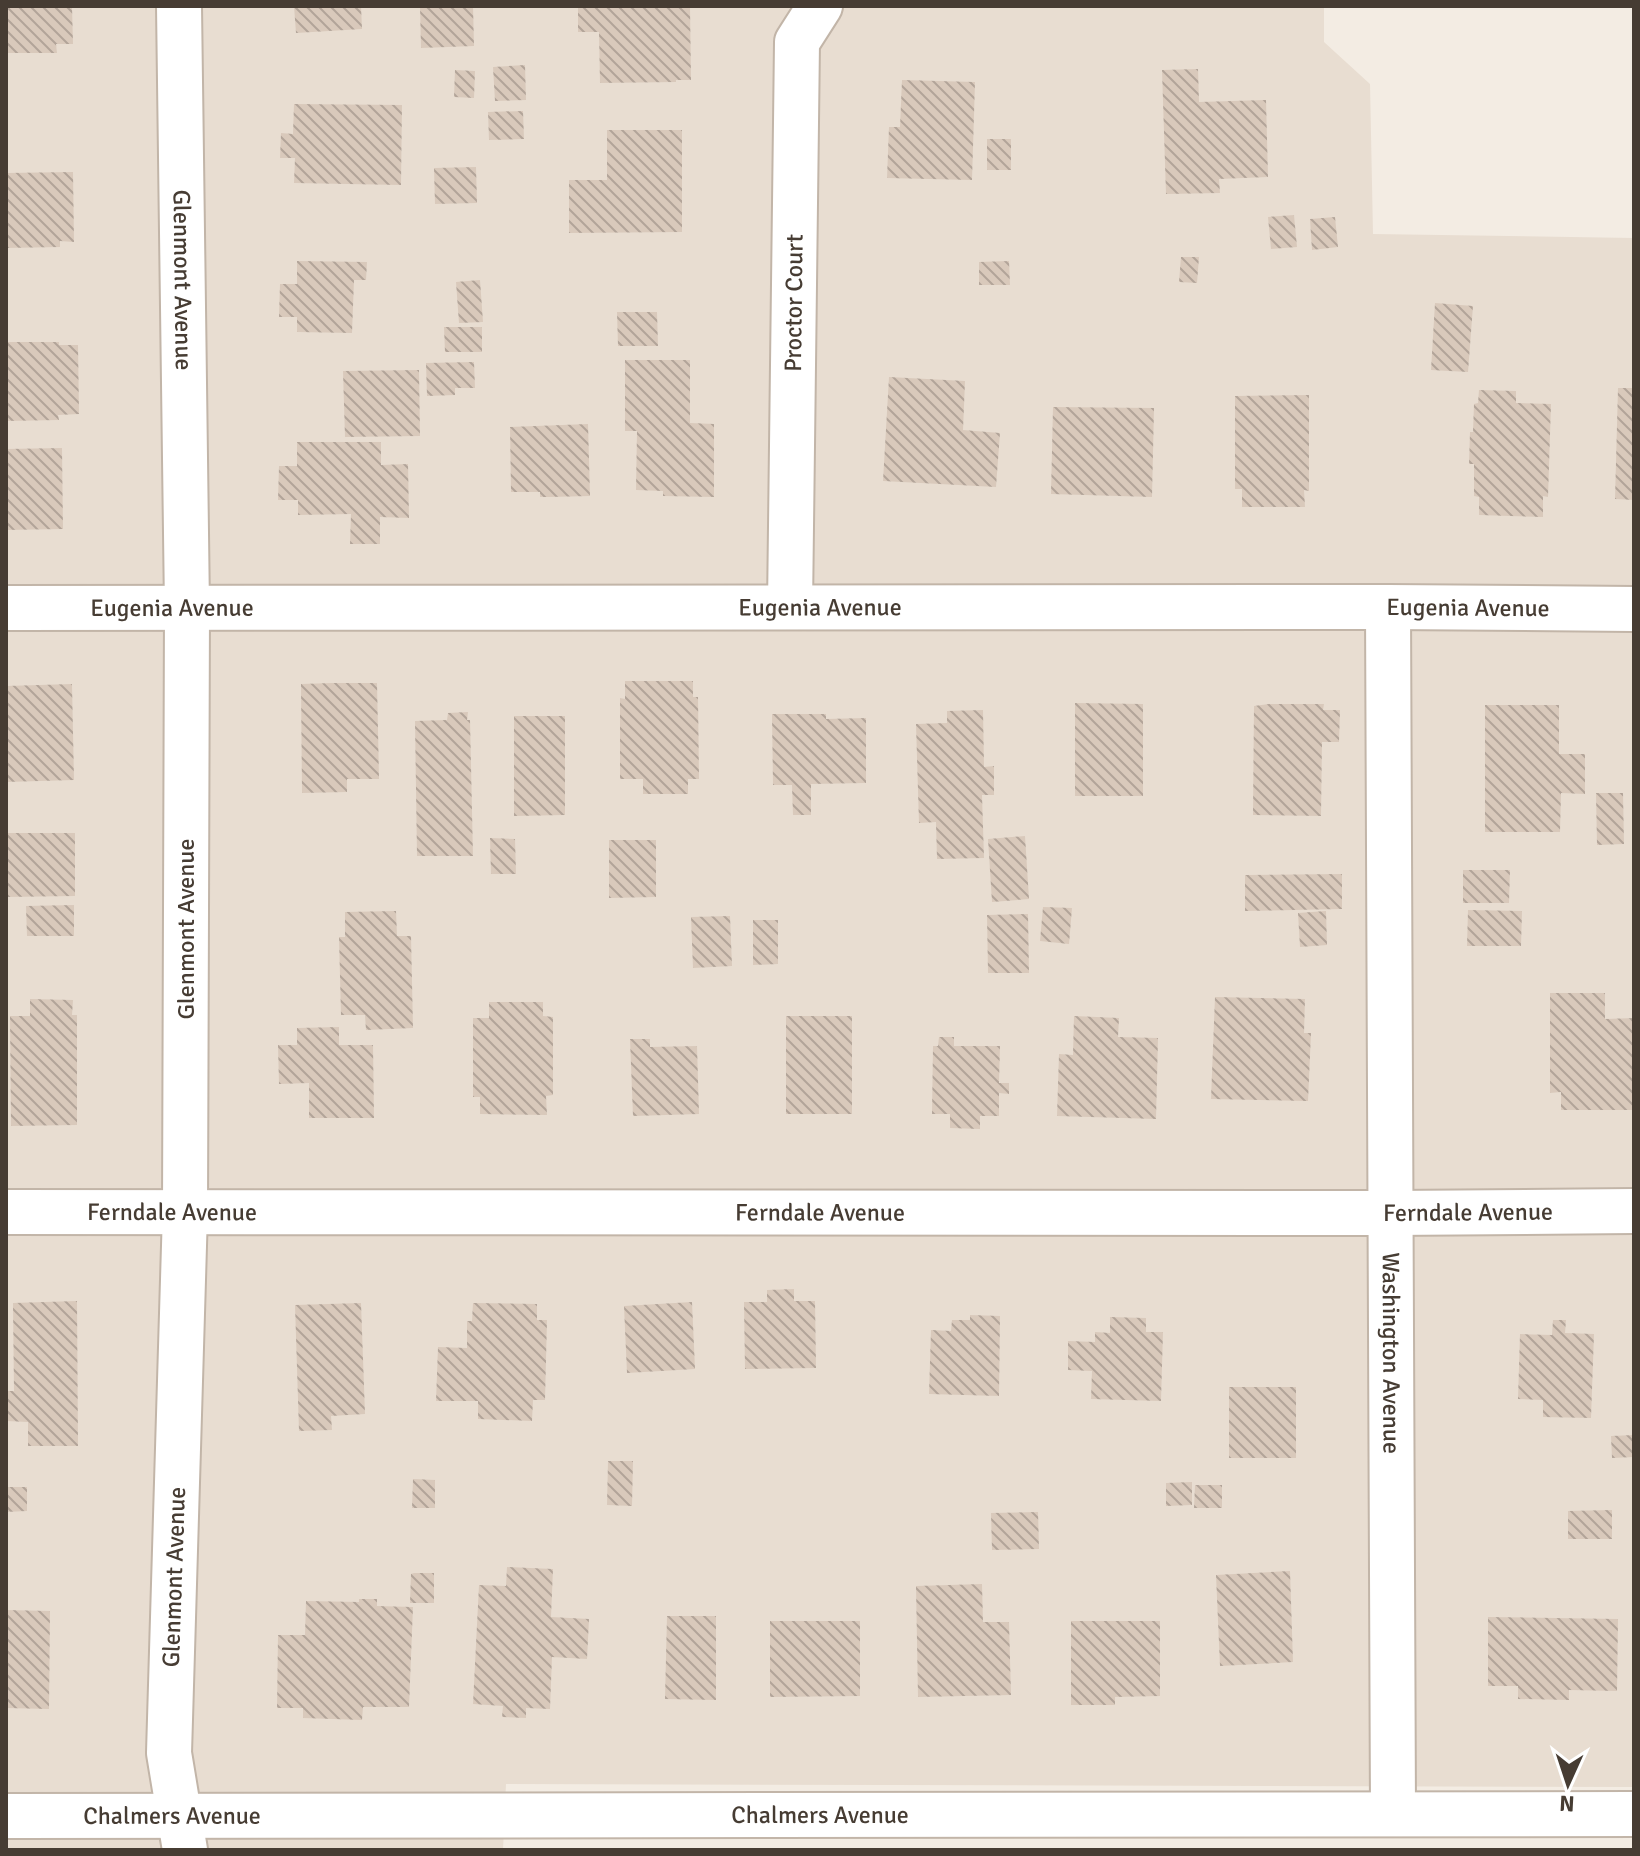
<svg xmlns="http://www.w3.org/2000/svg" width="1640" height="1856" font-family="Signika,sans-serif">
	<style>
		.residential { fill: #e8ddd1 }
		.building { fill: url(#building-back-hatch) }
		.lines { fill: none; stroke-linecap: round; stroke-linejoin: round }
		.street-casing { stroke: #c2b5a8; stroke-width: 48 }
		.street { stroke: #fff; stroke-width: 44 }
		.labels { text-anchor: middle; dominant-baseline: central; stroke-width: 7; stroke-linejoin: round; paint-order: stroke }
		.street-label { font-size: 24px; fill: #463c33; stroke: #fff }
	</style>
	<defs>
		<pattern id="building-back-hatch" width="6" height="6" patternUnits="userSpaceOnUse" patternTransform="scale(2)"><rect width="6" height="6" fill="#d9c9bb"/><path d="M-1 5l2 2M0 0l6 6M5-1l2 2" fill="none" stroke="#b2a499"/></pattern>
	</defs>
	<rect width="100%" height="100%" fill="#f3ece3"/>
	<!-- residential -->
	<path class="residential" d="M6 6H1324V42L1370 84 1373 234 1634 238V1787L506 1784 503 1850H6Z"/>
	<!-- building -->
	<path class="building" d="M6 6H72L73 44H56L57 53H6Z
		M294 6H361L362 29 296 33Z
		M420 6H473L474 46 421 48Z
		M578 6H690L691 80H676V82L600 83 599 32H578Z
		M525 65 526 100 495 101 493 67Z
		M1198 69 1199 102 1266 100 1268 177 1219 179 1220 193 1166 194 1162 70Z
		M455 70 475 71 474 98 454 97Z
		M902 80 975 82 972 180 887 178 889 127H900Z
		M294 104 402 105 401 185 294 183 295 158H280L281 133 293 134Z
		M523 111 524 139 489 140 488 112Z
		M607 130H682V232L569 233V180H607Z
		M987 139H1011V170H987Z
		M476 167 477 203 435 204 434 168Z
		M73 172 74 242 60 241V247L6 248V173Z
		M1294 215 1297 247 1271 249 1268 217Z
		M1335 217 1338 247 1312 250 1310 219Z
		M1181 257H1199L1197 283 1179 282Z
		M297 261 367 262 366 280H354L352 333 297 332V317H279L280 284H297Z
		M1009 261 1010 285H979V262Z
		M480 280 483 322 459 323 456 282Z
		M1435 303 1473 306 1468 372 1431 370Z
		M617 312H657L658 346H618Z
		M444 327H482V352H445Z
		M6 342H59V345H78L79 414 58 415 59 420 6 421Z
		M625 360H690V423L714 424V497L663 496V491L636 490 637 431H625Z
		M474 362 475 388H455V395L427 396 426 363Z
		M419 370 420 436 345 437 343 371Z
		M889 377 965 381 963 430 1000 433 996 487 883 481Z
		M1618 388H1634V500L1615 499Z
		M1479 390 1516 391V403L1551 404 1548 497 1543 496V517L1479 515V497L1474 496V464H1469L1470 432H1473L1474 404 1478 403Z
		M1309 395V491L1304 490 1305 507H1242V489H1235V396Z
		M1053 407 1154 408 1152 497 1051 494Z
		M588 424 590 496 549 497H540V492H511L510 427Z
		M297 442H381V465L408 464 409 518 380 517V544H350L351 514 298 515V500H278L279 466H297Z
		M62 448 63 529 6 530V449Z
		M625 681H693V697H698L699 779H688V794H643V779H620V698L625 699Z
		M332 683H377L379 779H347V792L302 793 301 684Z
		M72 684 74 780 6 782V686Z
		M1075 703 1143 704V796H1075Z
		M1269 704H1324L1323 710H1340L1339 742H1322L1321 816 1253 815 1254 706Z
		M1485 705H1559V754H1585V794L1561 793 1560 832H1485Z
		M983 710 984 767 994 766V795H982L984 858 937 859 936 822 919 823 916 724 947 723V711Z
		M468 712 467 720H470L473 856H417L415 721 447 720 448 713Z
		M772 714H826V719L866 718V783L811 784V815H793L792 785H773Z
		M514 716H565V815L514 816Z
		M1596 793H1623L1624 844 1597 845Z
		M6 833H75V896L6 897Z
		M1025 836 1029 899 992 902 988 839Z
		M490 838 515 839 516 874H491Z
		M609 840H656V897L609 898Z
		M1463 870H1510L1509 903H1463Z
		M1342 874V909L1245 911V875Z
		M74 905V936H27L26 906Z
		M1043 907 1072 908 1069 944 1040 941Z
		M1468 910 1522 911 1521 946H1467Z
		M396 911 397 936H411L413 1028 366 1030 365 1015H341L339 937H345V912Z
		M1326 911 1327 945 1300 947 1298 913Z
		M1028 914 1029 973H988L987 915Z
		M730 916 732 966 693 968 691 917Z
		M753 920H778V964L753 965Z
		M1550 993H1605V1019L1634 1018V1110H1561V1092L1550 1093Z
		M1215 997 1305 999 1304 1033H1311L1308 1101 1211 1099Z
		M30 999 73 1000 72 1015H77V1125L11 1126 10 1016H30Z
		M489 1002H543V1016L553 1017V1095L546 1096 547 1115 480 1114V1097H473V1018H489Z
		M786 1016H852V1114H786Z
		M1074 1016 1119 1018 1118 1037 1158 1038 1156 1119 1057 1116 1059 1054 1073 1055Z
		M339 1027V1045H373L374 1118H309V1083L279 1084 278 1045H297V1028Z
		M939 1037H954V1046H1000L999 1083H1009V1094L999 1093V1116H980V1129L950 1128V1114H932L933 1046H938Z
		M630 1039H650V1047L697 1046 699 1114 633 1116Z
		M794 1289V1301H815L816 1368 745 1369 744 1302H767V1290Z
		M77 1301 78 1446H28V1422L6 1421V1391H14L13 1303Z
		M692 1302 695 1369 627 1373 624 1306Z
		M361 1303 365 1414 331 1416 332 1430 299 1431 295 1305Z
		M473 1303 537 1304V1320H547L545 1400H533L532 1421 478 1419V1401H436L438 1347 467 1348V1321H472Z
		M970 1315 1000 1316 999 1396 929 1394 931 1330 951 1331 952 1320H970Z
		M1110 1317 1146 1318V1332H1163L1161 1401 1091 1399 1092 1371 1068 1370V1341L1095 1342V1332L1110 1333Z
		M1553 1320H1566L1565 1333 1594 1334 1591 1418 1543 1417V1400L1518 1399 1520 1334 1552 1335Z
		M1229 1387H1296V1458H1229Z
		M1634 1435V1457L1612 1458 1611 1436Z
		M608 1461H633L632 1506 607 1505Z
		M413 1479 435 1480V1508H412Z
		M1192 1482V1505L1166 1506V1483Z
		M1195 1485H1222V1508H1194Z
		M6 1487H27V1511L6 1512Z
		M1612 1510V1539H1568V1511Z
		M1038 1512 1039 1549 992 1550 991 1513Z
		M507 1567 553 1569 551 1617 589 1619 587 1659 552 1657 550 1709 526 1708V1718L502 1717 503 1706 473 1704 479 1585 506 1586Z
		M1290 1571 1293 1662 1220 1666 1216 1575Z
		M414 1573H434V1603H410L411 1574Z
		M982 1584 983 1622H1009L1011 1695 918 1697 916 1586Z
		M359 1599H377V1606L413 1607 409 1707H363L362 1720 303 1718V1708H277L278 1635H305L306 1601 359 1602Z
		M6 1610 50 1611 49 1709 6 1708Z
		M667 1616H716V1700L665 1699Z
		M1488 1617 1618 1619 1617 1691 1569 1690V1700L1518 1699V1686H1488Z
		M770 1621H860V1696L770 1697Z
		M1071 1621H1160V1696L1115 1697V1705H1071Z"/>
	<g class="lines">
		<defs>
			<g id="street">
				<path id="s1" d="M179 6 187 608 185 1212 169 1753 185 1850"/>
				<path id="s2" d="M790 607 797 42 820 6"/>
				<path id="s3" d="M1388 607 1393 1813"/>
				<path id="s4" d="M6 608 1388 607 1634 609"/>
				<path id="s5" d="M6 1212 1390 1213 1634 1211"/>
				<path id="s6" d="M6 1816 1634 1814"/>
			</g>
		</defs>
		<!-- street casing -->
		<use href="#street" class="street-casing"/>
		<!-- street -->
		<use href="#street" class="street"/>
	</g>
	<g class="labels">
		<!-- street labels -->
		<g class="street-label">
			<text stroke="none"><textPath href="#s1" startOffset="274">Glenmont Avenue</textPath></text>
			<text stroke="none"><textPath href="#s2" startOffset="304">Proctor Court</textPath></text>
			<text stroke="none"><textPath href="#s4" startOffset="814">Eugenia Avenue</textPath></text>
			<text stroke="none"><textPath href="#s4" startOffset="1462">Eugenia Avenue</textPath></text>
			<text stroke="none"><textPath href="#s4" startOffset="166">Eugenia Avenue</textPath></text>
			<text transform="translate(186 929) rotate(-90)">Glenmont Avenue</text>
			<text stroke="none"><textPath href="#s5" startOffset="166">Ferndale Avenue</textPath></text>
			<text stroke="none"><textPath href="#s5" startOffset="814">Ferndale Avenue</textPath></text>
			<text stroke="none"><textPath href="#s5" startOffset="1462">Ferndale Avenue</textPath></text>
			<text stroke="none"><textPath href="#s3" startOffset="746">Washington Avenue</textPath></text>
			<text transform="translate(174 1577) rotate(-88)">Glenmont Avenue</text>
			<text stroke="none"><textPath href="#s6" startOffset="814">Chalmers Avenue</textPath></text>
			<text stroke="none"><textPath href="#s6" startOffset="166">Chalmers Avenue</textPath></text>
		</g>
	</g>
	<!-- border -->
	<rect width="1640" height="1856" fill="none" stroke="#463c33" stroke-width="16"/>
	<!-- north arrow -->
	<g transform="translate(1568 1784) rotate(183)" stroke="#ffffff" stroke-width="6" paint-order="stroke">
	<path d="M0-6L14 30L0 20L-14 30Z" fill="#463c33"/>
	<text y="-12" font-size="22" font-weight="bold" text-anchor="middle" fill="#463c33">N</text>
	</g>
</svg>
